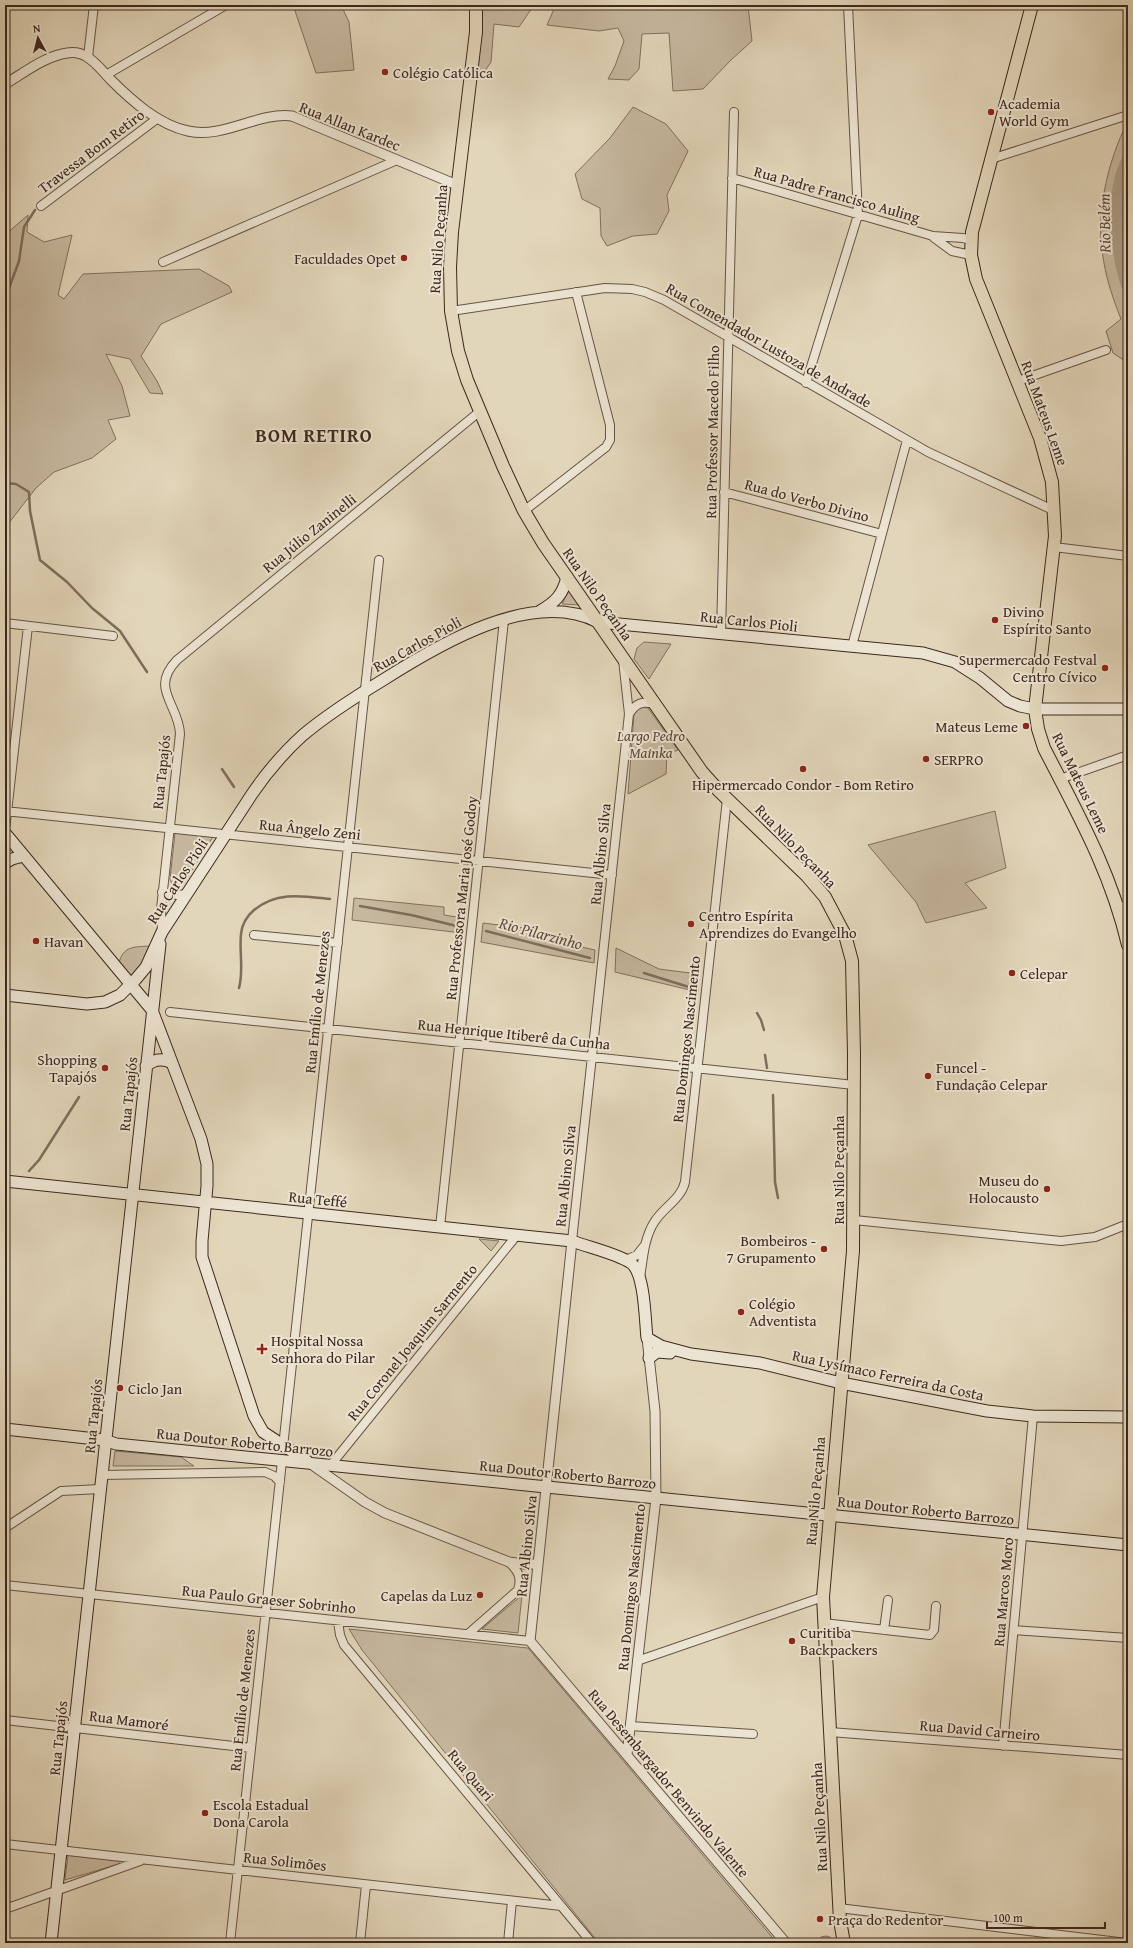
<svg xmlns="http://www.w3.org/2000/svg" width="1133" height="1948" font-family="'Gentium Book Plus',serif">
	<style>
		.green { fill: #c6b89f; stroke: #82705e }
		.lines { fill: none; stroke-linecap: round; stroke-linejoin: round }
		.stream { stroke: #7e6d5b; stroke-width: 2.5 }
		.river { stroke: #aa9b85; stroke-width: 14 }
		.minor-casing { stroke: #665444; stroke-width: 10 }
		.tertiary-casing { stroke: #665444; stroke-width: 11 }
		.secondary-casing { stroke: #3d281d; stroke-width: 13 }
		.primary-casing { stroke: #3d281d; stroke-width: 14 }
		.minor { stroke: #ece4d2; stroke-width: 8 }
		.tertiary { stroke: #ece4d2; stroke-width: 9 }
		.secondary { stroke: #ece4d2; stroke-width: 11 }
		.primary { stroke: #e2d6ba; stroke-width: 12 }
		.poi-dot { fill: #8f2418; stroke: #ece4d2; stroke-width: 1.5 }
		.labels { text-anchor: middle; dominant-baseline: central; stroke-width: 4; stroke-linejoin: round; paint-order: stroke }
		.poi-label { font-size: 15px; fill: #3d281d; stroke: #ece4d2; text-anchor: start }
		.street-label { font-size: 15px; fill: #3d281d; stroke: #ece4d2 }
		.park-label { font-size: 15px; font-style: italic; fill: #584537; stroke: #ece4d2 }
		.water-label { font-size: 16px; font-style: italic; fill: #5e4a3c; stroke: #ece4d2 }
		.district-label { font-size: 19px; font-weight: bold; letter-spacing: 1px; fill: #3d281d; stroke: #ece4d2 }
	</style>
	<rect width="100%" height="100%" fill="#e2d6ba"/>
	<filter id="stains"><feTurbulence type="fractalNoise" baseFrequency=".005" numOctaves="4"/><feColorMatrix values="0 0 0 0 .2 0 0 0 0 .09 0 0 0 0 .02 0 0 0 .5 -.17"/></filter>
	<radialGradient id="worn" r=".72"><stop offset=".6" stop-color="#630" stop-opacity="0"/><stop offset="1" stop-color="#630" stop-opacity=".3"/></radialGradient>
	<!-- green -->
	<path class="green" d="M293 5H341L349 22 354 70 316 73Z
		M480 5H534L519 27 494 24 491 62 485 71H478L482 22Z
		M580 5H748L752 41 731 60 703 89 673 91 669 33 642 34 639 69 629 80 608 79 615 66 624 41 618 28 599 31 547 25 554 9Z
		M633 107 666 124 688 151 667 195 669 211 657 234 633 236 607 246 601 236 600 208 582 199 575 174 610 138Z
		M1127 123 1128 242 1116 246 1119 266 1128 295V363L1113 353 1106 331 1121 319C1113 299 1106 278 1103 257 1095 214 1108 161 1127 123Z
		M28 215 27 232 44 242 72 235 58 295 64 299 83 274 199 269 229 286 232 292 161 324 141 356 157 381 163 394 150 393 130 359 106 354 122 386 130 416 108 420 116 439 92 458 54 472 36 488 5 528V235Z
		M569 590 580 605 562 604Z
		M644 642 671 644 649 679 634 659 637 648Z
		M641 707 648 708 678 750 667 754 666 774 628 794 634 714 636 709Z
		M995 811 1006 868 965 883 987 908 926 923 916 902 868 845Z
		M175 833 213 837 183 884 176 886 172 884 170 879Z
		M354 898 444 907V915L463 918 462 933 352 920Z
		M483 923 532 929V936L595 950 594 963 481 942Z
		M149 946 144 962 132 978 119 963C123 946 134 947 149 946Z
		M616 948 659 969 698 974V992L615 972Z
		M479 1239 499 1241 491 1251Z
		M115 1451 181 1457 194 1466H113Z
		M522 1595 518 1633 482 1629Z
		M349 1629 528 1648 777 1943H599L362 1650Z
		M68 1855 126 1862 65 1880Z
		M826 1936 830 1937 833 1943H816L821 1937Z"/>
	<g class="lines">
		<!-- stream -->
		<path class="stream" d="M5 299 19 261 24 227 35 210
			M5 483 16 484 29 492 30 511 40 560 67 582 92 608 120 631 147 672
			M222 769 234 787
			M360 906 411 915 461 927
			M486 931 590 958
			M644 973 692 988
			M239 988C244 969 239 953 241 934 242 924 247 916 254 910 277 891 303 896 330 899
			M757 1013 761 1020 764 1030
			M765 1055 767 1068
			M773 1095 775 1182 778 1198
			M29 1171 39 1160 79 1097"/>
		<!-- river -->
		<path class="river" d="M1128 161C1126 167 1122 174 1121 181 1114 211 1118 256 1128 285"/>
		<defs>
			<path id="minor" d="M88 57 94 5
				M106 75 226 5
				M991 159 1128 115
				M732 178 933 236 963 238 971 240
				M41 206 158 118
				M933 237 952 251 971 255
				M163 262 397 160
				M451 311 605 288 632 289 645 292 664 300 928 452 1055 511
				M1018 381 1106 350
				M806 383 858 215 848 5
				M724 492 882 534
				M524 511 606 447 610 440V425L576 292
				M1054 547 1128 556
				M5 623 113 636
				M721 634 734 112
				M852 646 907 440
				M629 714C636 703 642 701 654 704
				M1060 779 1128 755
				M5 811 612 875
				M5 830 28 626
				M162 892 177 895 187 894
				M1116 903 1128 911
				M162 932 161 909 180 734C179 704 149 689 177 660L479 412
				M254 935 338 943
				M170 1012 854 1085
				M854 1220 1061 1241 1095 1237 1128 1224
				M440 1227 504 620
				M572 1241 629 714 623 660
				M626 1260 637 1255 644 1246
				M640 1278C643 1259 644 1237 655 1221 664 1207 681 1199 685 1182L727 799
				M283 1447 379 560
				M330 1466 517 1235
				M101 1475 265 1472 274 1476 280 1482
				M5 1528 61 1491 100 1489
				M5 1585 530 1641
				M338 1621 340 1635 344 1645 592 1943
				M823 1623 930 1635 934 1630 936 1606
				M884 1630 888 1600
				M1014 1630 1128 1638
				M468 1634 518 1590C522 1577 518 1571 509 1562
				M637 1661 823 1597
				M5 1720 251 1748
				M630 1726 753 1734
				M830 1732 1128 1755
				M1003 1746 1033 1416
				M5 1844 561 1906
				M839 1908 1127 1943
				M5 1909 140 1861
				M230 1943 282 1461
				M360 1943 366 1885
				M508 1943 512 1901"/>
			<path id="tertiary" d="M5 84C24 73 45 56 67 53 73 52 81 53 87 57 96 62 104 73 111 80 132 101 159 125 188 131 224 139 257 112 292 116L457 185
				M572 1241 530 1641 786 1943
				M311 1464 365 1502 385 1513 509 1562 524 1564H538
				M627 1755 656 1498 655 1411 647 1338"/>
			<path id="secondary" d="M540 611C556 602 563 594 567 577
				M5 833 152 1010 201 1139 207 1164V1186L202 1241V1257L254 1416 263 1432 307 1461
				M5 863 12 859 23 856
				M5 995 87 1004 105 1002 120 995 136 979 146 967 162 932 252 794C267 772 283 753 303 735 328 714 355 697 383 680 438 645 532 588 598 622L923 653 955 662 980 678 1008 701 1020 706 1035 709H1128
				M146 1066C154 1059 163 1058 172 1063
				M5 1181 572 1241C588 1247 618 1254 631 1263 645 1273 645 1321 647 1338L661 1346 691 1354 760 1363 841 1383 987 1411 1033 1416 1128 1417
				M649 1358 657 1352 670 1353
				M5 1429 105 1440 116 1444 1128 1545
				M51 1943 160 944"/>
			<path id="primary" d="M476 5V32L452 232 450 267 451 311 458 351 467 380 503 466 524 511 543 543 702 772 719 791 807 876 825 897 845 935 852 961 854 1054 853 1251 823 1597 840 1921 844 1943
				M1032 5 972 232 971 255 976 279 1040 438 1052 482 1055 536 1035 709 1038 729 1044 748C1078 814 1111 872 1128 945"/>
		</defs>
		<!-- minor casing -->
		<use href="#minor" class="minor-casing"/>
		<!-- tertiary casing -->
		<use href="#tertiary" class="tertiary-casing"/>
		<!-- secondary casing -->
		<use href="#secondary" class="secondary-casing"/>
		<!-- primary casing -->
		<use href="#primary" class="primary-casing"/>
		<!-- minor -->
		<use href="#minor" class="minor"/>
		<!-- tertiary -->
		<use href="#tertiary" class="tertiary"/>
		<!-- secondary -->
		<use href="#secondary" class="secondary"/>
		<!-- primary -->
		<use href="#primary" class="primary"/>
	</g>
	<!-- markers -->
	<g class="poi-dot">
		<circle cx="385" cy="72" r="4"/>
		<circle cx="991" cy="112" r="4"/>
		<circle cx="404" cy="258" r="4"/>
		<circle cx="995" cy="620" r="4"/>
		<circle cx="1105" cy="668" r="4"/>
		<circle cx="1026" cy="726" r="4"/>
		<circle cx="926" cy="759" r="4"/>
		<circle cx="803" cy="769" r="4"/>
		<circle cx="691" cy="924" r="4"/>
		<circle cx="36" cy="941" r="4"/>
		<circle cx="1012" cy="973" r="4"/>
		<circle cx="105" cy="1068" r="4"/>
		<circle cx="928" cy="1076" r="4"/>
		<circle cx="1047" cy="1189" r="4"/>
		<circle cx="824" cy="1249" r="4"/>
		<circle cx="741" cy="1312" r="4"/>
		<path d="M260 1343h4v4h4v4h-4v4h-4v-4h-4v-4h4z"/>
		<circle cx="120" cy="1388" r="4"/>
		<circle cx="480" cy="1595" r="4"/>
		<circle cx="792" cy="1641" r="4"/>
		<circle cx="205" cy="1813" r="4"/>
		<circle cx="820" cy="1919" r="4"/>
	</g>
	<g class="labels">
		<!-- poi labels -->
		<g class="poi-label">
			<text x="393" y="72">Colégio Católica</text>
			<text x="999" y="103">Academia<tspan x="999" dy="17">World Gym</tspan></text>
			<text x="396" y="258" text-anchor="end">Faculdades Opet</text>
			<text x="1003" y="611">Divino<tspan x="1003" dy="17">Espírito Santo</tspan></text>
			<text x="1097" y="659" text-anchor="end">Supermercado Festval<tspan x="1097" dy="17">Centro Cívico</tspan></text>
			<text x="1018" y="726" text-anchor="end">Mateus Leme</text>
			<text x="934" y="759">SERPRO</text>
			<text x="803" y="784" text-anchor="middle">Hipermercado Condor - Bom Retiro</text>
			<text x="699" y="915">Centro Espírita<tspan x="699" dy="17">Aprendizes do Evangelho</tspan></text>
			<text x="44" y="941">Havan</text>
			<text x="1020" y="973">Celepar</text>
			<text x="97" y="1059" text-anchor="end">Shopping<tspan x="97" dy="17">Tapajós</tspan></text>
			<text x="936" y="1067">Funcel -<tspan x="936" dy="17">Fundação Celepar</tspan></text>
			<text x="1039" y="1180" text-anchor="end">Museu do<tspan x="1039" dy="17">Holocausto</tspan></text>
			<text x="816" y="1240" text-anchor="end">Bombeiros -<tspan x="816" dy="17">7 Grupamento</tspan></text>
			<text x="749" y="1303">Colégio<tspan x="749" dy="17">Adventista</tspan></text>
			<text x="271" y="1340">Hospital Nossa<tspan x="271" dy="17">Senhora do Pilar</tspan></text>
			<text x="128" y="1388">Ciclo Jan</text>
			<text x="472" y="1595" text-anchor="end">Capelas da Luz</text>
			<text x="800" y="1632">Curitiba<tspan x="800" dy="17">Backpackers</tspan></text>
			<text x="213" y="1804">Escola Estadual<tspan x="213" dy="17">Dona Carola</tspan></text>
			<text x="828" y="1919">Praça do Redentor</text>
		</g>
		<!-- street labels -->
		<g class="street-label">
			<text transform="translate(350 126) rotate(22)">Rua Allan Kardec</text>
			<text transform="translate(91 151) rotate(-37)">Travessa Bom Retiro</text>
			<text transform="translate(837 194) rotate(16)">Rua Padre Francisco Auling</text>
			<text transform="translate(438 239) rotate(-86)">Rua Nilo Peçanha</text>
			<text transform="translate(769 345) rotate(30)">Rua Comendador Lustoza de Andrade</text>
			<text transform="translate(1045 413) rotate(70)">Rua Mateus Leme</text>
			<text transform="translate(712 432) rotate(-89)">Rua Professor Macedo Filho</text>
			<text transform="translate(807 500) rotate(15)">Rua do Verbo Divino</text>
			<text transform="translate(309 533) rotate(-39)">Rua Júlio Zaninelli</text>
			<text transform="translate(598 594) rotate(55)">Rua Nilo Peçanha</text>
			<text transform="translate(749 621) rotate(6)">Rua Carlos Pioli</text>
			<text transform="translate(417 644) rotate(-29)">Rua Carlos Pioli</text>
			<text transform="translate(161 772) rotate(-84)">Rua Tapajós</text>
			<text transform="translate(1081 783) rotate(64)">Rua Mateus Leme</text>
			<text transform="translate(310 829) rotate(6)">Rua Ângelo Zeni</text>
			<text transform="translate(796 846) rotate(46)">Rua Nilo Peçanha</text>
			<text transform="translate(600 854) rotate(-84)">Rua Albino Silva</text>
			<text transform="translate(177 881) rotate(-57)">Rua Carlos Pioli</text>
			<text transform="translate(461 898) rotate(-84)">Rua Professora Maria José Godoy</text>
			<text transform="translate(317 1002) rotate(-84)">Rua Emílio de Menezes</text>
			<text transform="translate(514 1034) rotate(6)">Rua Henrique Itiberê da Cunha</text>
			<text transform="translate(686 1039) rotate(-84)">Rua Domingos Nascimento</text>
			<text transform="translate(128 1094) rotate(-84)">Rua Tapajós</text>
			<text transform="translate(838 1170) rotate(-90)">Rua Nilo Peçanha</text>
			<text transform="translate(565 1176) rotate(-84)">Rua Albino Silva</text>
			<text transform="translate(318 1199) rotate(6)">Rua Teffé</text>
			<text transform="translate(412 1342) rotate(-51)">Rua Coronel Joaquim Sarmento</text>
			<text transform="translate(888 1375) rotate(12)">Rua Lysímaco Ferreira da Costa</text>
			<text transform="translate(93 1416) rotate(-84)">Rua Tapajós</text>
			<text transform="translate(245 1442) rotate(6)">Rua Doutor Roberto Barrozo</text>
			<text transform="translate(568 1474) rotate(6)">Rua Doutor Roberto Barrozo</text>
			<text transform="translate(815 1491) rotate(-85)">Rua Nilo Peçanha</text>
			<text transform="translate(926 1510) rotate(6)">Rua Doutor Roberto Barrozo</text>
			<text transform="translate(526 1546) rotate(-84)">Rua Albino Silva</text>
			<text transform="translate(631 1587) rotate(-84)">Rua Domingos Nascimento</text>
			<text transform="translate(1003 1592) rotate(-85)">Rua Marcos Moro</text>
			<text transform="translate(269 1599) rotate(6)">Rua Paulo Graeser Sobrinho</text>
			<text transform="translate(242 1700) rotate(-84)">Rua Emílio de Menezes</text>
			<text transform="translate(129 1720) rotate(7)">Rua Mamoré</text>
			<text transform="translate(980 1730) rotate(5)">Rua David Carneiro</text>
			<text transform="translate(58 1738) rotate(-84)">Rua Tapajós</text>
			<text transform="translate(471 1775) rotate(50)">Rua Quari</text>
			<text transform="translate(669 1783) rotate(50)">Rua Desembargador Benvindo Valente</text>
			<text transform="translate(819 1817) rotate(-93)">Rua Nilo Peçanha</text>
			<text transform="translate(285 1861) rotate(6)">Rua Solimões</text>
		</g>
		<!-- park labels -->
		<g class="park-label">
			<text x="651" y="735">Largo Pedro<tspan x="651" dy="17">Mainka</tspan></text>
		</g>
		<!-- water labels -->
		<g class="water-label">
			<text transform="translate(1104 223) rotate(-91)">Rio Belém</text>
			<text transform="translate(541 933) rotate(15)">Rio Pilarzinho</text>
		</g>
		<!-- district labels -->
		<g class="district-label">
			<text x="314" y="435">BOM RETIRO</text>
		</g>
	</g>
	<!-- margin -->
	<rect width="1133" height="1948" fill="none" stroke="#e2d6ba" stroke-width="20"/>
	<rect x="6" y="6" width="1121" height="1936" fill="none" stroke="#3d281d" stroke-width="2"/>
	<rect x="10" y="10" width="1113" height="1928" fill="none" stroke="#3d281d"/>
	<!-- north arrow -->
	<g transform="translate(38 38) rotate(353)" stroke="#ece4d2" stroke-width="3" paint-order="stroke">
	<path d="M0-3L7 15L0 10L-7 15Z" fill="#3d281d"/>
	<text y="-6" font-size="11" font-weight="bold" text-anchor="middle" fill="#3d281d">N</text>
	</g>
	<!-- scale -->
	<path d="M987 1922v6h118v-6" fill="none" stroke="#3d281d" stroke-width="2"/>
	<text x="993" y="1922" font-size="12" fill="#3d281d" stroke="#ece4d2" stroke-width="3" paint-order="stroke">100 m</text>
	<rect width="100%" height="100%" filter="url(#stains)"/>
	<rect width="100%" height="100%" fill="url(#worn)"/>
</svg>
